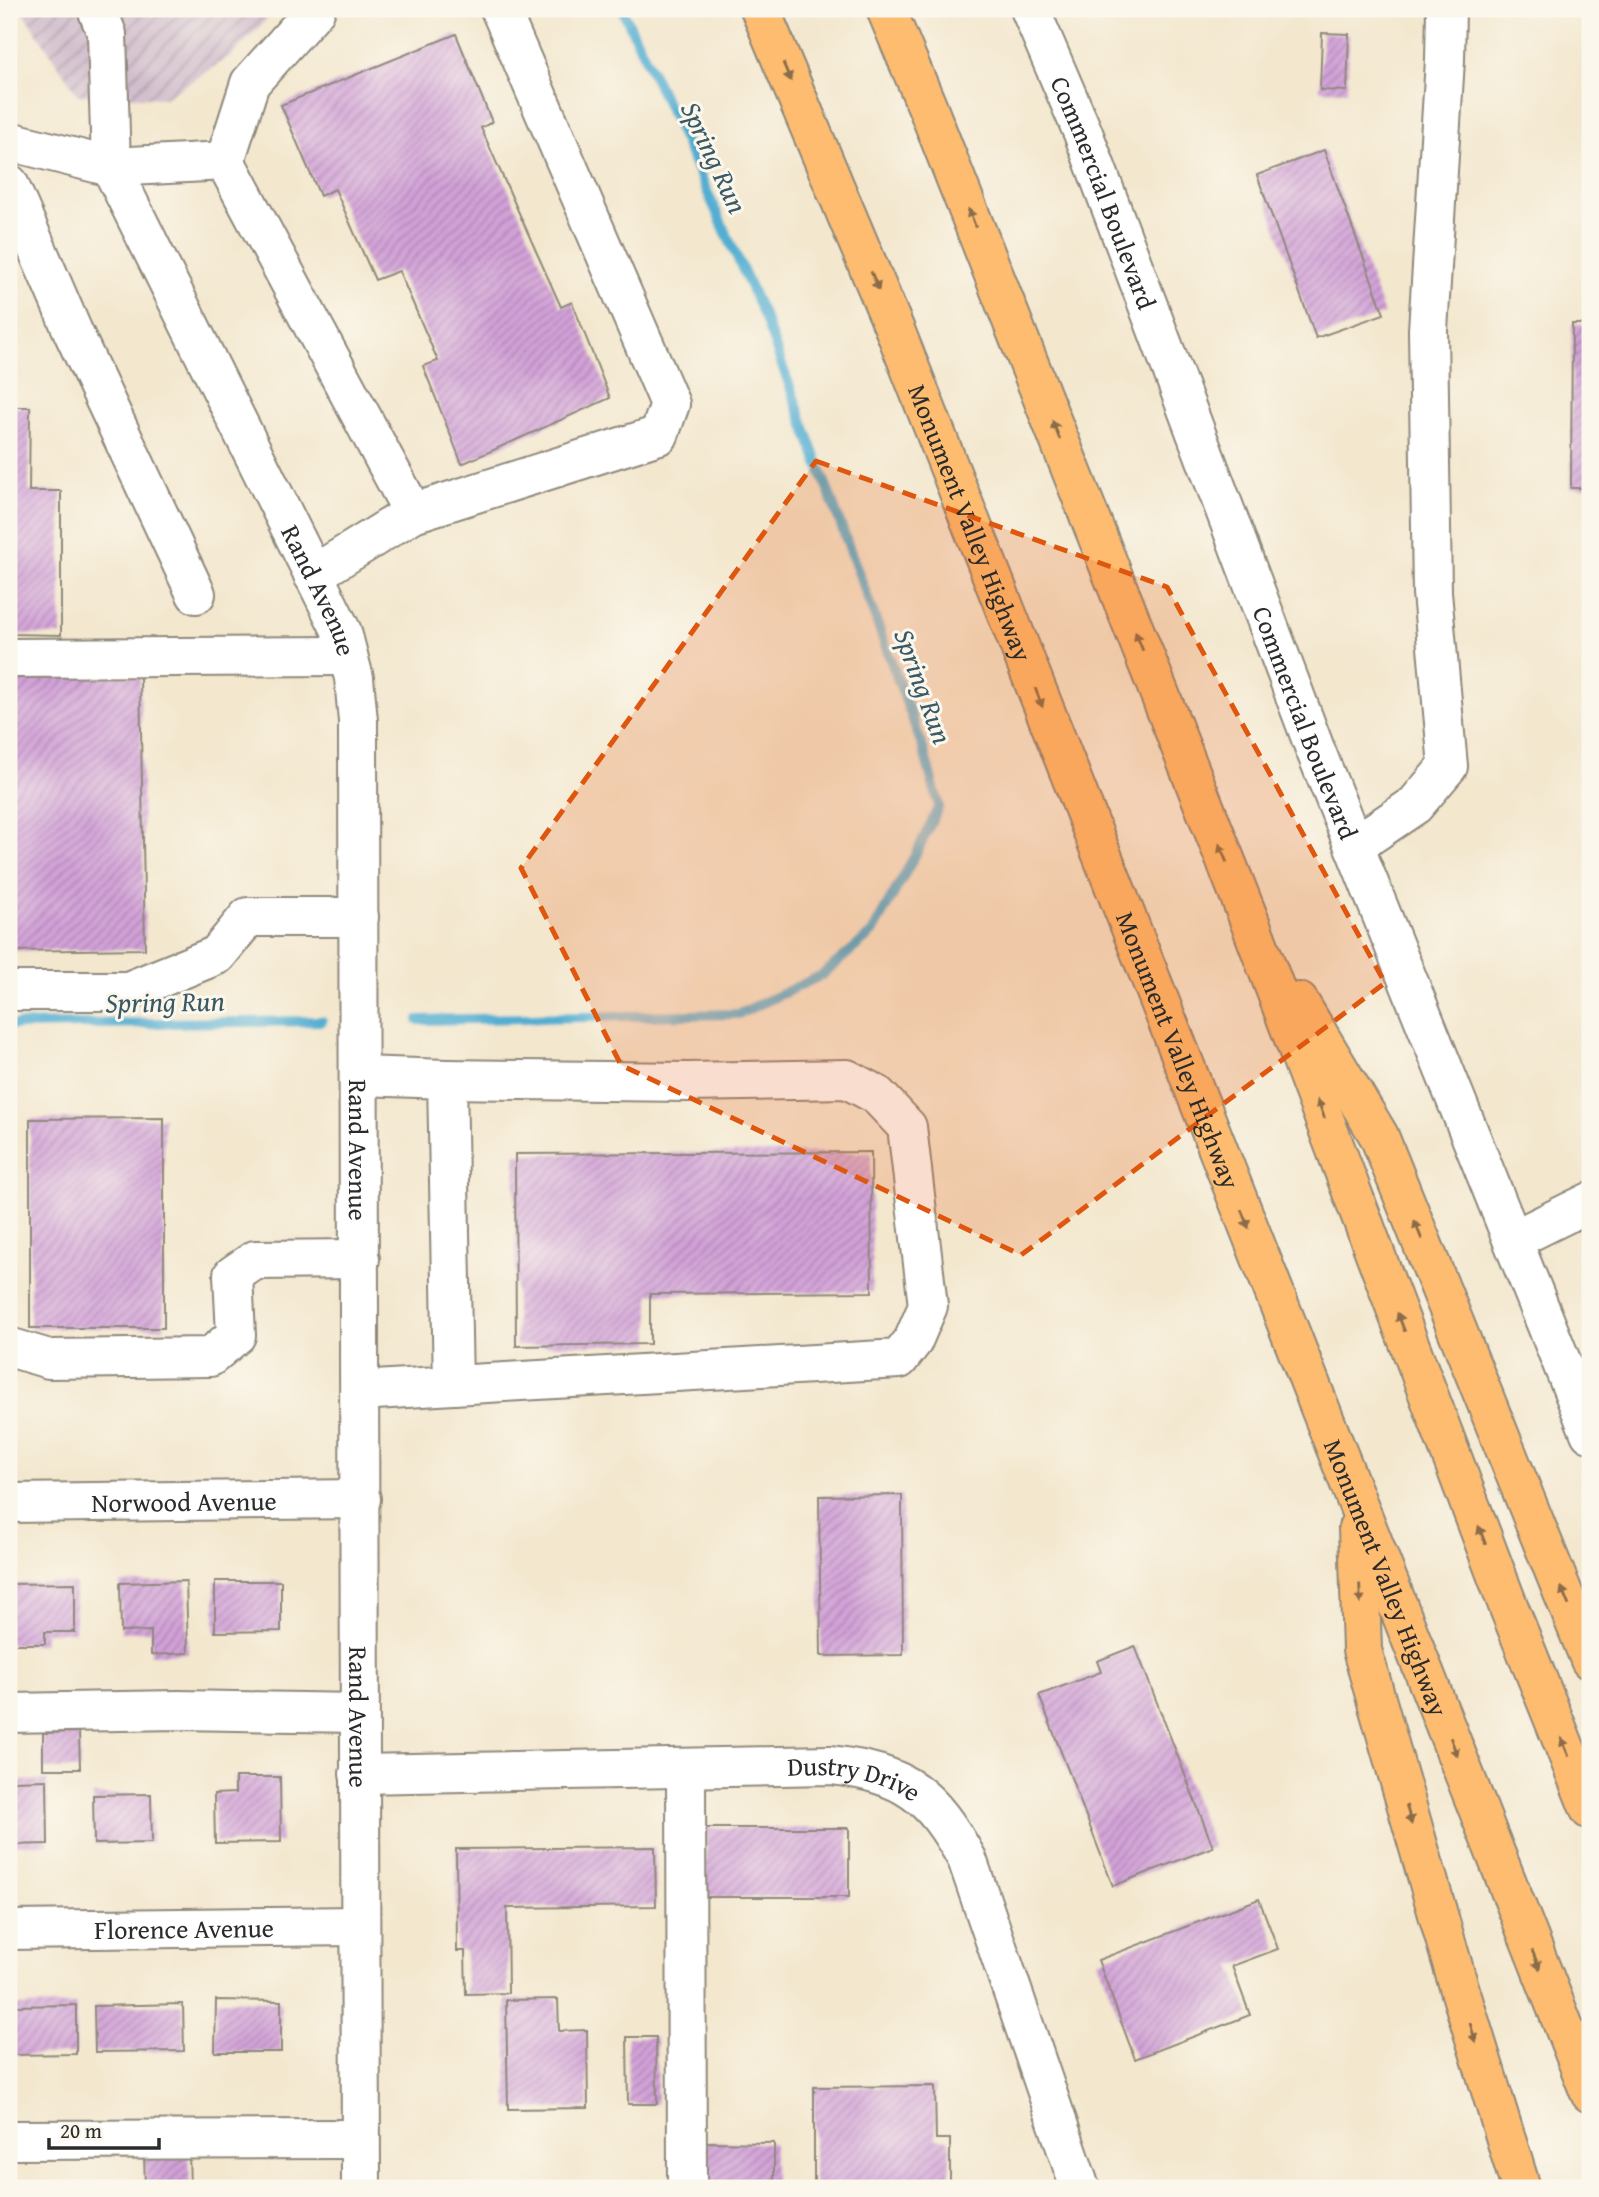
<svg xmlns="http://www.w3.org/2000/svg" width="1599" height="2197" font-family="'Gentium Book Plus',serif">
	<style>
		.industrial { fill: url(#industrial-furrows) }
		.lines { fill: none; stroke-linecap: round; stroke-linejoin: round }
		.stream { stroke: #53aed1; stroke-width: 10 }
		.building { fill: url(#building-hatch) }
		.minor-casing { stroke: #8f897c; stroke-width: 42 }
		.highway-casing { stroke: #8f897c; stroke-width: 42 }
		.minor { stroke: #fff; stroke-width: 38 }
		.highway { stroke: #febc70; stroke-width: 38 }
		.oneway { fill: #8a6c4a }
		.marked { fill: #df570e; fill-opacity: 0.2; stroke: #df570e; stroke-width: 5; stroke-dasharray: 14 9; stroke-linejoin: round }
		.labels { text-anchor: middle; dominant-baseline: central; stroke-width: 6; stroke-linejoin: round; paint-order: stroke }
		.street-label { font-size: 26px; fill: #2b2b2b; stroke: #fbf7ec }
		.water-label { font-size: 28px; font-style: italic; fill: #395965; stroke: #fbf7ec }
	</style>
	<defs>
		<pattern id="industrial-furrows" width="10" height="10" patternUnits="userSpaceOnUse" patternTransform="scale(1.75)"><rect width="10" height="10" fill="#d1bdcc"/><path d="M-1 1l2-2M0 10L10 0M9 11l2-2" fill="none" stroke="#aa9aa6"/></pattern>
		<pattern id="building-hatch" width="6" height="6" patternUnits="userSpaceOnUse" patternTransform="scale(1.75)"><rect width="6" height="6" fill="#d2a1d8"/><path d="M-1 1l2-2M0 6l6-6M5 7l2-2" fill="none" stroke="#ab83af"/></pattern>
	</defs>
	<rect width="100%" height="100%" fill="#fbf7ec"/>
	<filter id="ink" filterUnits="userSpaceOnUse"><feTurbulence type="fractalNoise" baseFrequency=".0143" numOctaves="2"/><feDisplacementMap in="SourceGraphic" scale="14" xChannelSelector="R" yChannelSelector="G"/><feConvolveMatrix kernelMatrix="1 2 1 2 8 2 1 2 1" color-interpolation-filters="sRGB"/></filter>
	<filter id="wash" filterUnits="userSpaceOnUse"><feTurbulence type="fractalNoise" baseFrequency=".00686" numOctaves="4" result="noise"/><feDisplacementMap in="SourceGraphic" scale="28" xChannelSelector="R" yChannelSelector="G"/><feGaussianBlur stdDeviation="1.57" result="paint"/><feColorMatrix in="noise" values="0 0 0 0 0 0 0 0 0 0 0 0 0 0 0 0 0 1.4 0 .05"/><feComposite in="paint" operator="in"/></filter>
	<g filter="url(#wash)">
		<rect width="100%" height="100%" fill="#f3e7ce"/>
		<!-- industrial -->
		<path class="industrial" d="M21 9H277L232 55 165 98 78 95Z"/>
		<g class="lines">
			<!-- stream -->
			<path class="stream" d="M418 1020 739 1014 822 975 872 933 919 848 939 806 923 748 765 319 682 136 622 9
				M9 1025 322 1021"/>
		</g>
		<g id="blocks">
			<!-- building -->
			<path class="building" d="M1322 33 1349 34 1347 91 1320 90Z
				M456 34 492 122 481 128 561 307 572 302 610 398 462 464 423 366 438 361 399 271 375 280 335 189 320 196 281 105Z
				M1324 150 1384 314 1316 338 1257 175Z
				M1572 324H1590V488H1571Z
				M9 407H30L29 491H61V635L9 634Z
				M140 676 145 949 9 951V678Z
				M1585 796H1590V824H1585Z
				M164 1118V1328H30V1119Z
				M871 1152 872 1292 650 1294V1344L516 1346 515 1154Z
				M902 1495 903 1655 821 1656 819 1496Z
				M186 1581 188 1653 151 1655V1631L121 1632 120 1583Z
				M215 1581H281V1631L215 1632Z
				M75 1583V1632H45V1644H9V1584Z
				M1135 1646 1213 1847 1113 1886 1039 1695 1101 1672 1097 1661Z
				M79 1732 80 1769H43V1733Z
				M235 1777H280L281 1842 215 1843 214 1794 235 1793Z
				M47 1780 48 1844 9 1845V1796H13V1781Z
				M151 1794 152 1843 94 1844 93 1795Z
				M706 1828H849V1897H706Z
				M655 1847 656 1906 507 1908 508 1993 466 1994 465 1951H457L456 1849Z
				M1259 1899 1278 1949 1232 1966 1250 2015 1135 2059 1098 1960Z
				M558 1999 559 2031 587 2030 588 2108 508 2109 506 2000Z
				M216 2000 281 2001V2052H215Z
				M183 2004 184 2051 95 2052 94 2006Z
				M76 2005V2054L9 2055V2006Z
				M627 2037H656L657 2104H628Z
				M935 2086 936 2139H950V2188H814V2087Z
				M706 2142 774 2143V2188H705Z
				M189 2151 190 2188H145L144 2152Z"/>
		</g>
	</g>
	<g filter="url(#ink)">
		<use href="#blocks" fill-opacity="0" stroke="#8f897c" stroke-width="2"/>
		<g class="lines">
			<defs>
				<g id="minor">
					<path id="s1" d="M97 9 107 34 111 167 342 632 354 678 358 721C360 1210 358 1699 361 2188"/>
					<path id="s2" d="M1030 9 1083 133 1315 749 1590 1433"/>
					<path d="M9 141 111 167 225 161 250 83 316 9"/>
					<path d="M225 161 413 513"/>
					<path d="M9 184 73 332 196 594"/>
					<path d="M313 575 413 513 659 435 670 404 500 9"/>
					<path d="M9 658 348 656"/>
					<path d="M1354 846 1415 805 1448 766 1432 593 1428 330 1445 60 1446 9"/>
					<path d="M9 991H128L217 955 248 917H359"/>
					<path d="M360 1076 447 1079 453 1385 360 1391"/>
					<path d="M447 1079 687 1082 847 1079 877 1095 907 1127 928 1306 913 1341 899 1359 453 1385"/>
					<path d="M1513 1240 1590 1202"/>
					<path d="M9 1347 49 1359 210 1357 236 1335 233 1275 255 1260 360 1259"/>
					<path id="s3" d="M9 1503 361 1499"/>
					<path d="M9 1713 178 1710 359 1713"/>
					<path d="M686 1768 687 2188"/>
					<path id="s4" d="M359 1774 831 1765C906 1774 931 1794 967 1859L1080 2188"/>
					<path id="s5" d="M9 1930 360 1926"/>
					<path d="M9 2140 360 2139"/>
				</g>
				<g id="highway">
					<path id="s6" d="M760 9 895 330 1590 2093"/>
					<path d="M886 9 927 106 1248 917 1509 1608 1590 1810"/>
					<path d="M1299 1002 1379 1136 1590 1660"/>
					<path d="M1358 1528 1362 1650 1456 1977 1521 2188"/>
				</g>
			</defs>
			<!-- minor casing -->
			<use href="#minor" class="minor-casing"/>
			<!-- highway casing -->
			<use href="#highway" class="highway-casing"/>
			<!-- minor -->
			<use href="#minor" class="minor"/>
			<!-- highway -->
			<use href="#highway" class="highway"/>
		</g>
		<!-- one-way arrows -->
		<defs><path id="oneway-solid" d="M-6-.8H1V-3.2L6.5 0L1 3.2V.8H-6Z" transform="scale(1.75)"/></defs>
		<g class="oneway">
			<use href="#oneway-solid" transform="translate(787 72) rotate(67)"/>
			<use href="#oneway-solid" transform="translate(972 218) rotate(-112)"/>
			<use href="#oneway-solid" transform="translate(875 281) rotate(67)"/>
			<use href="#oneway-solid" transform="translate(1056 430) rotate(-112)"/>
			<use href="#oneway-solid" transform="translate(1139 641) rotate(-112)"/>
			<use href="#oneway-solid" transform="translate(1039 698) rotate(69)"/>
			<use href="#oneway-solid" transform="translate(1223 853) rotate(-112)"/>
			<use href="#oneway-solid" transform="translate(1321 1109) rotate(-111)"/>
			<use href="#oneway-solid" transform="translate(1245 1219) rotate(68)"/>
			<use href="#oneway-solid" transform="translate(1418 1230) rotate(-112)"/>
			<use href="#oneway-solid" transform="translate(1401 1322) rotate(-111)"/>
			<use href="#oneway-solid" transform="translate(1482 1535) rotate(-111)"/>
			<use href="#oneway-solid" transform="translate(1360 1594) rotate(88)"/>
			<use href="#oneway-solid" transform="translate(1565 1596) rotate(-112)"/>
			<use href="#oneway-solid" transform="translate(1454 1747) rotate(69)"/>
			<use href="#oneway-solid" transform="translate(1565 1747) rotate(-112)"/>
			<use href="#oneway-solid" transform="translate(1409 1815) rotate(75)"/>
			<use href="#oneway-solid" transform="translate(1536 1960) rotate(68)"/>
			<use href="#oneway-solid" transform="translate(1473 2033) rotate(73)"/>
		</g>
	</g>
	<!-- marked area -->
	<path class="marked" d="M816 461 1167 587 1385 983 1021 1255 621 1065 521 868Z"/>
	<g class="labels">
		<!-- street labels -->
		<g class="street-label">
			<text stroke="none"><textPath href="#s2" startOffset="198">Commercial Boulevard</textPath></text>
			<text stroke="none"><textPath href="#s6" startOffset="555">Monument Valley Highway</textPath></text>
			<text stroke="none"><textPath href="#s1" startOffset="632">Rand Avenue</textPath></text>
			<text stroke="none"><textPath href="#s2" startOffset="765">Commercial Boulevard</textPath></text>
			<text stroke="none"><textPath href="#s6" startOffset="1122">Monument Valley Highway</textPath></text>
			<text stroke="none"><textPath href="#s1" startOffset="1199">Rand Avenue</textPath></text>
			<text stroke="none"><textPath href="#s3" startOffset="175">Norwood Avenue</textPath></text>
			<text stroke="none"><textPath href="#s6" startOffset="1689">Monument Valley Highway</textPath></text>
			<text stroke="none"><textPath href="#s1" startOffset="1766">Rand Avenue</textPath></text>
			<text stroke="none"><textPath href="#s4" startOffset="497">Dustry Drive</textPath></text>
			<text stroke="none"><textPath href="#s5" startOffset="175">Florence Avenue</textPath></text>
		</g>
		<!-- water labels -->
		<g class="water-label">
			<text transform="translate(715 157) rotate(65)">Spring Run</text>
			<text transform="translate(924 686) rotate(70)">Spring Run</text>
			<text transform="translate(165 1001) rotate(-1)">Spring Run</text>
		</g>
	</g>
	<!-- margin -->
	<rect width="1599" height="2197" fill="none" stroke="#fbf7ec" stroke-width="35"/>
	<!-- scale -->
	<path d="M49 2138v10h110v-10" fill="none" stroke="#2b2b2b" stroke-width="3.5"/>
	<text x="60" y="2138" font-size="21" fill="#2b2b2b" stroke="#fbf7ec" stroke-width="5" paint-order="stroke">20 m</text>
</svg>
